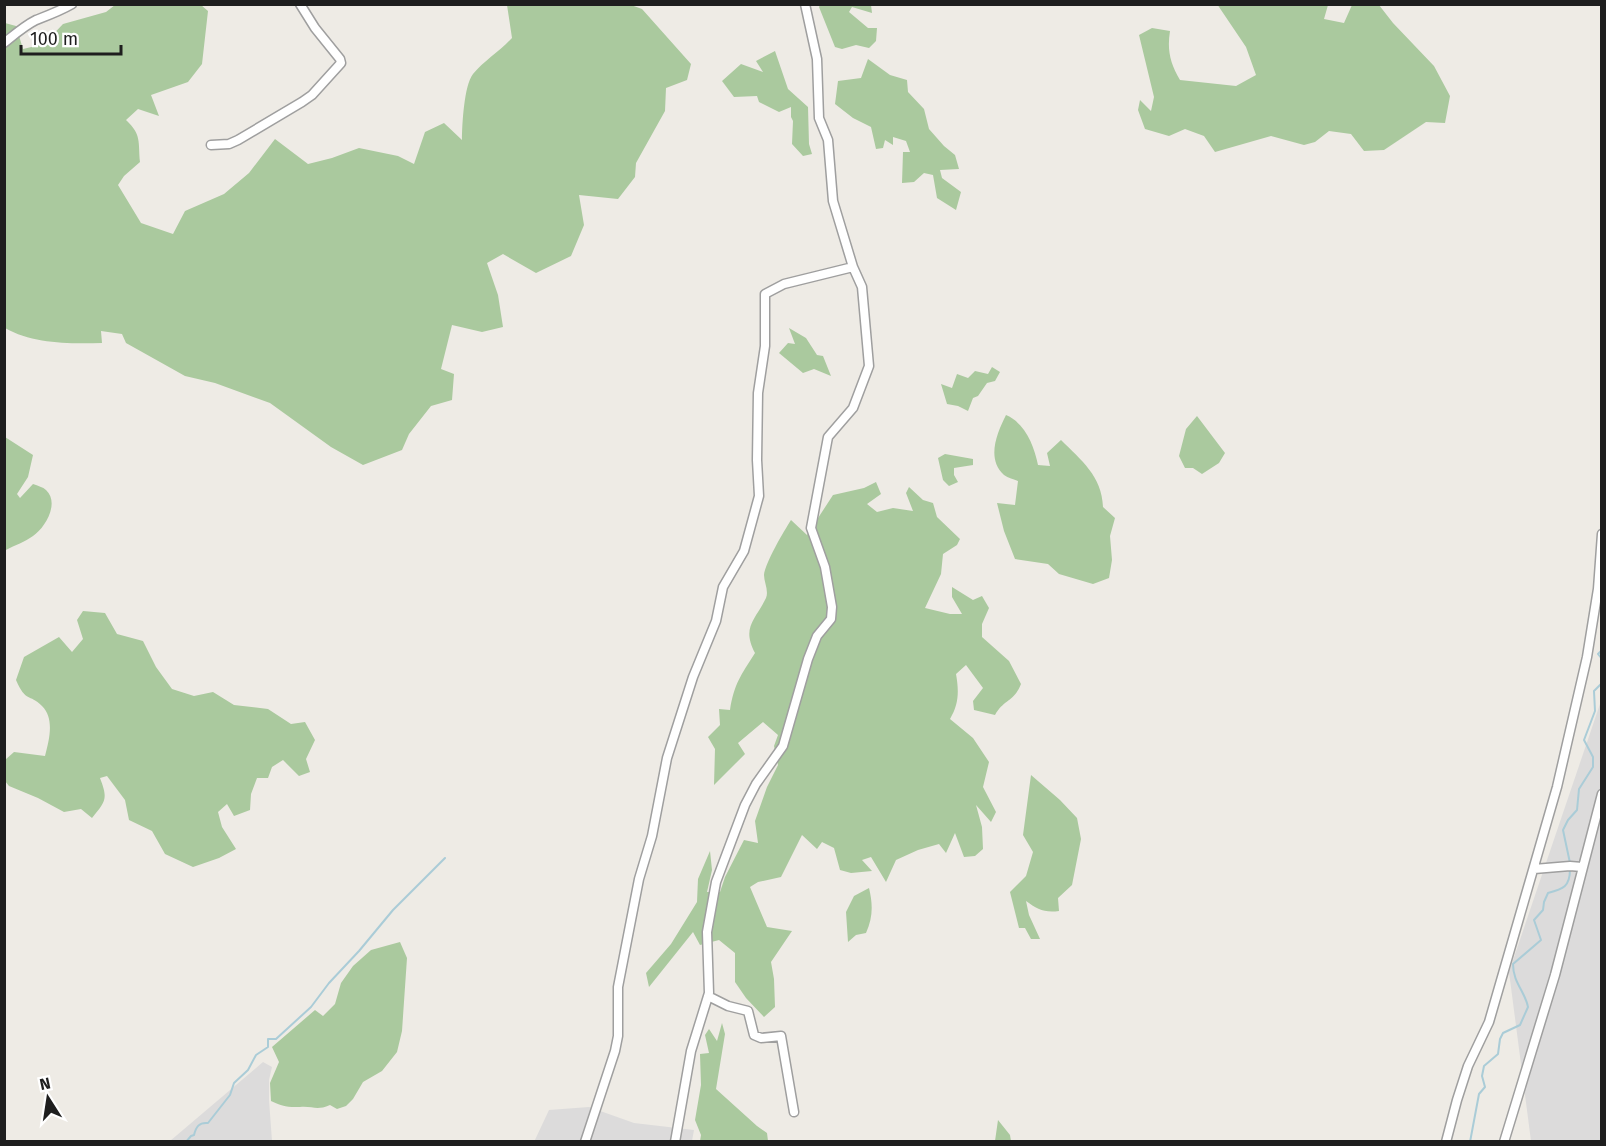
<svg xmlns="http://www.w3.org/2000/svg" width="1606" height="1146" font-family="'Fira Sans',sans-serif">
	<style>
		.residential { fill: #dcdbdb }
		.forest { fill: #aac99e }
		.lines { fill: none; stroke-linecap: round; stroke-linejoin: round }
		.stream { stroke: #aaccd7; stroke-width: 2 }
		.minor-casing { stroke: #9f9f9f; stroke-width: 11 }
		.minor { stroke: #fff; stroke-width: 8 }
	</style>
	<rect width="100%" height="100%" fill="#eeebe5"/>
	<!-- residential -->
	<path class="residential" d="M1601 701V1141H1531L1509 972Z
		M263 1062 272 1067 269 1080V1100L272 1141H170Z
		M589 1107 634 1123 694 1130 692 1141 534 1142 549 1110Z"/>
	<!-- forest -->
	<path class="forest" d="M1217 4 1328 5 1324 19 1344 23 1352 5H1379L1393 23 1434 66 1450 96 1445 123 1426 122 1384 150 1364 151 1351 134 1329 131 1315 142 1304 145 1271 136 1215 152 1204 136 1185 129 1169 136 1145 129 1138 110 1140 100 1151 111 1154 97 1139 35 1152 28 1170 31C1167 50 1170 63 1180 80L1236 86 1256 75 1246 47Z
		M115 5H201L208 11 202 64 188 82 151 95 159 116 138 109 126 120C142 135 138 142 140 162L124 176 118 185 141 223 173 234 185 211 224 194 249 173 275 139 308 164 332 158 359 148 398 156 414 164 425 132 444 123 462 140C462 126 464 85 473 74 484 61 500 51 512 38L507 5H631L642 9 691 64 687 80 666 88 665 111 636 163 635 177 618 199 579 195 584 225 571 256 536 273 503 254 487 263 498 295 503 327 482 332 452 325 441 369 454 374 452 400 431 406 409 434 402 450 363 465 331 447 270 403 215 383 185 376 126 343 122 334 101 331 102 343C70 344 33 344 5 328V23L16 26 23 49 44 44 63 24 106 12Z
		M820 5H871L872 13 852 7 849 12 868 28H877L876 41 869 48 856 45 842 49 835 47 819 7Z
		M775 51 788 89 808 107 809 144 812 154 803 156 792 144 793 121 791 117V107L779 112 759 102 757 96 734 97 722 81 741 64 763 72 756 61Z
		M868 59 890 75 907 80 908 92 924 109 929 129 944 146 955 155 959 169 940 170 942 178 961 192 956 210 937 198 933 175 924 173 914 182 902 183 903 152H910L906 141 893 137V145L885 140 883 148 876 149 871 127 853 118 835 104 838 81 861 78Z
		M789 328 806 338 817 355 823 356 831 376 814 369 803 373 779 353 788 343 795 344Z
		M992 367 1000 372 995 381 987 383 978 396 973 398 968 411 958 406 947 404 941 384 952 388 957 374 968 378 975 371 988 374Z
		M1006 415C1025 423 1034 445 1038 465L1050 466 1047 453 1061 440C1081 460 1102 476 1103 507L1115 518 1110 536 1112 560 1109 578 1093 584 1059 574 1048 564 1015 559 1004 531 997 503 1015 505 1018 481C1014 479 1008 478 1004 475 986 459 997 433 1006 415Z
		M1197 416 1225 453 1219 463 1202 474 1193 468H1185L1179 456 1186 429Z
		M5 437 33 455 28 477 17 494 20 498 33 484C38 486 43 487 46 490 60 503 45 528 33 536 25 542 15 545 6 550H4Z
		M945 454 973 459V465L954 468V475L958 482 949 486 943 480 938 458Z
		M876 482 881 494 867 504 877 512 893 508 913 511 906 493 909 487 923 500 933 503 937 517 960 539 957 545 943 554 941 574 925 608 950 614H962L952 597V587L973 600 982 596 989 608 982 624V637L1009 661 1021 684C1014 702 1004 699 995 715L974 710 973 701 983 688 966 665 956 674C959 691 959 704 950 719L973 738 989 762 983 787 996 812 991 822 976 805 982 827 983 849 975 856 964 857 955 833 946 853 939 844 918 850 896 860 886 882 871 857 862 860 872 871 851 873 840 870 834 848 822 842 817 849 802 835 781 877 758 882 750 887 767 927 792 931 771 962 774 979 775 1007 764 1017 746 998 735 982V953L719 940 700 945 693 932 649 987 646 973 671 944 697 902 698 879 710 851 712 870 707 892H720L725 877 744 840 758 843 755 821 767 787 778 765 774 746 778 735 763 722 738 743 745 754 714 785 715 749 708 737 720 725 719 709 730 710C734 684 741 675 755 653 741 627 756 619 766 598 769 591 764 582 764 575 765 563 784 531 791 520L807 535 833 495 864 488Z
		M83 611 105 613 117 634 143 641 156 667 172 689 194 696 213 692 234 705 268 709 291 724 305 722 315 740 306 759 310 772 299 776 283 760 272 767 268 778H257L251 794 250 810 234 816 227 804 218 812 222 827 236 849 219 858 193 867 165 854 152 831 129 820 125 800 107 776 100 778C108 799 106 801 92 818L81 809 64 812 38 798 9 786 5 781V760L14 752 45 756C49 740 55 719 42 706 29 693 26 703 16 680L24 657 59 637 72 652 83 639 77 620Z
		M1031 775 1060 800 1077 818 1081 839 1072 885 1058 898 1059 911C1044 913 1037 909 1026 901L1029 915 1040 939H1031L1025 928H1019L1010 892 1026 876 1033 852 1023 835Z
		M869 888C873 905 873 917 866 933L856 935 848 942 846 912 854 896Z
		M400 942 407 958 402 1031 397 1052 382 1071 363 1082 353 1099 346 1106 337 1109 330 1105C316 1111 314 1106 300 1107 287 1107 284 1107 271 1101L270 1083 279 1062 272 1047 315 1010 323 1016 335 1004 341 983 353 966 371 950Z
		M722 1023 725 1034 716 1089 757 1126 767 1133 768 1141H700L701 1135 695 1120 701 1085 700 1054 709 1053 705 1035 709 1029 717 1041Z
		M998 1120 1010 1135 1011 1141H995Z"/>
	<g class="lines">
		<!-- stream -->
		<path class="stream" d="M1602 650 1598 654 1602 659
			M1570 863 1563 830 1568 820 1577 810 1579 789 1593 767V757L1584 740 1595 711 1594 691 1602 683
			M186 1142 191 1136 194 1135C196 1127 199 1122 208 1123L230 1095 234 1083 248 1070 256 1055 268 1047V1039H276L311 1007 329 983 359 951 393 910 445 858
			M1470 1142 1479 1094 1485 1087 1482 1076 1484 1066 1498 1054 1500 1039 1503 1033 1520 1025 1528 1007C1525 991 1513 983 1513 964L1541 940 1534 920 1543 910 1544 902 1548 893C1563 889 1570 887 1570 869"/>
		<defs>
			<path id="minor" d="M4 43C14 35 24 26 36 20 49 15 60 11 72 4
				M211 145 229 144 238 140 302 102 312 95 341 63 340 59 315 28 300 4
				M1534 869 1570 866 1582 867
				M708 996 728 1006 748 1011 754 1035 761 1038 781 1036 794 1112
				M585 1142 615 1051 618 1036V987L639 879 652 836 667 758 693 677 716 621 723 587 744 551 759 496 757 460 758 393 765 346V294L784 284 853 267
				M675 1142 691 1051 709 993 707 932 716 882 745 805 756 784 783 746 808 659 817 636 831 619 832 607 825 567 811 528 828 437 853 408 869 366 862 287 853 267 833 201 828 140 819 118 817 59 805 4
				M1446 1142 1457 1100 1468 1066 1489 1022 1557 787 1587 657 1598 589 1602 534
				M1504 1142 1555 975 1602 794"/>
		</defs>
		<!-- minor casing -->
		<use href="#minor" class="minor-casing"/>
		<!-- minor -->
		<use href="#minor" class="minor"/>
	</g>
	<!-- border -->
	<rect width="1606" height="1146" fill="none" stroke="#1e1e1e" stroke-width="12"/>
	<!-- north arrow -->
	<g transform="translate(48 1098) rotate(348)" stroke="#ffffff" stroke-width="4.5" paint-order="stroke">
	<path d="M0-4.5L10 22L0 15L-10 22Z" fill="#1e1e1e"/>
	<text y="-9" font-size="16" font-weight="bold" text-anchor="middle" fill="#1e1e1e">N</text>
	</g>
	<!-- scale -->
	<path d="M21 45v9h100v-9" fill="none" stroke="#1e1e1e" stroke-width="3"/>
	<text x="30" y="45" font-size="18" fill="#1e1e1e" stroke="#ffffff" stroke-width="4.5" paint-order="stroke">100 m</text>
</svg>
